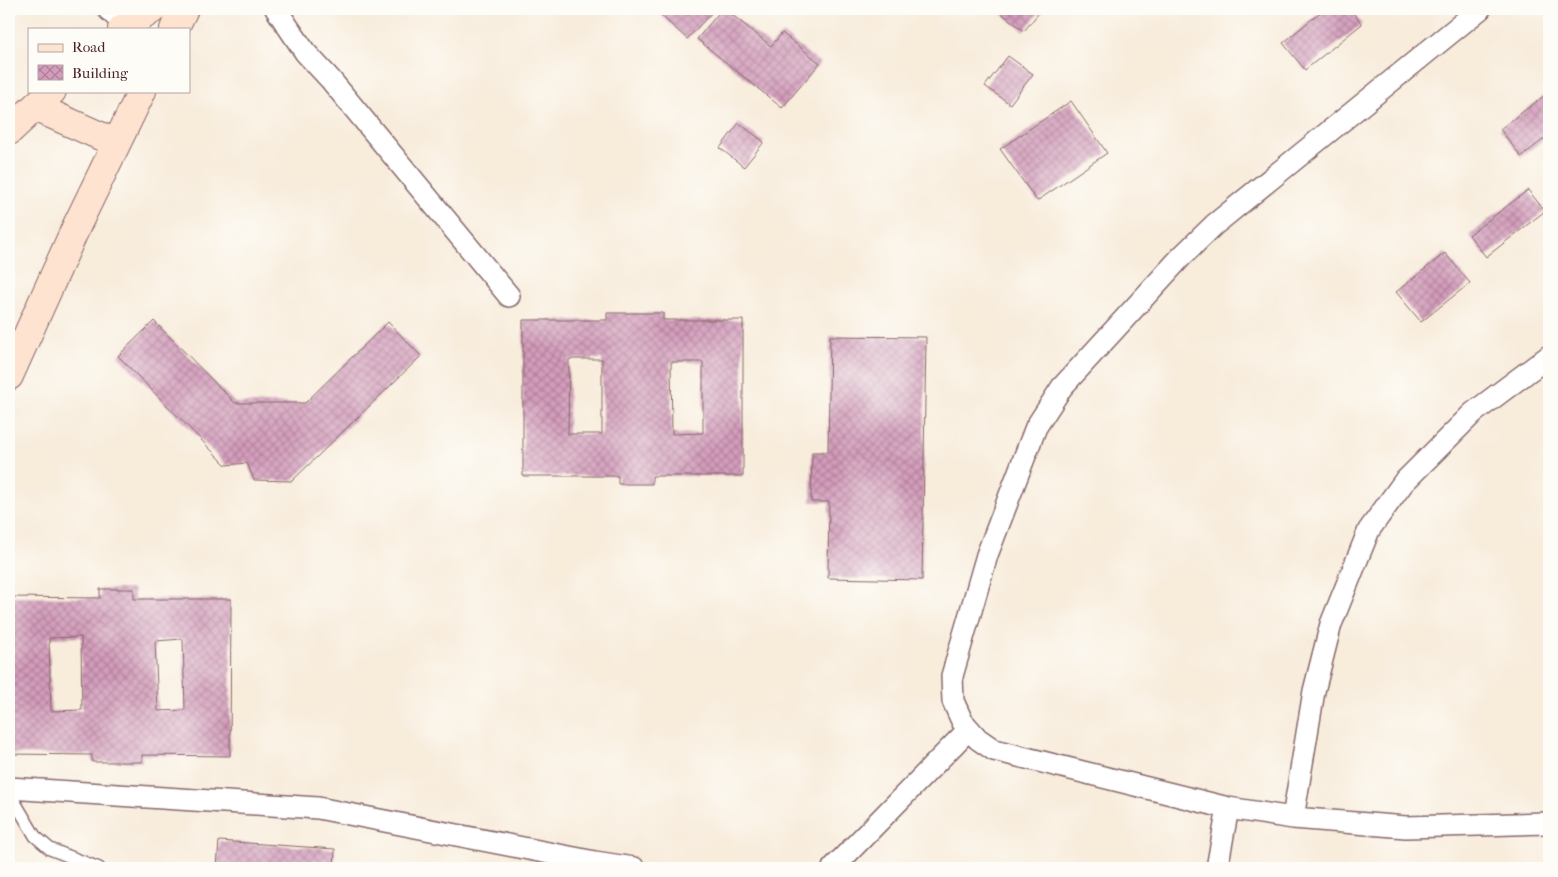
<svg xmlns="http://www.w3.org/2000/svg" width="1558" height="877" font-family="'IM FELL French Canon',serif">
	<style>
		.building { fill: url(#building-cross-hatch); fill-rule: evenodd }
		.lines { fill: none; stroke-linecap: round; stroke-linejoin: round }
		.lane-casing { stroke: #876769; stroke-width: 14 }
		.street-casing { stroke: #876769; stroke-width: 24 }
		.secondary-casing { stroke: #876769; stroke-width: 30 }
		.lane { stroke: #fff; stroke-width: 11 }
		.street { stroke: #fff; stroke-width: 21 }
		.secondary { stroke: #fee3d1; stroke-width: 28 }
	</style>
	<defs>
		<pattern id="building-cross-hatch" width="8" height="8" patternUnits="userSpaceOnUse" patternTransform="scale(1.25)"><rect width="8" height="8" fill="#d39cbb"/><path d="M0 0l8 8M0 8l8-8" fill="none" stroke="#ad7f98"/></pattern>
	</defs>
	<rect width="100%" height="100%" fill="#fdfcf7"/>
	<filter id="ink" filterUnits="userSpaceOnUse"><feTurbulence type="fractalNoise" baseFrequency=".02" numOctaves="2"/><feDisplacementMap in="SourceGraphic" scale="10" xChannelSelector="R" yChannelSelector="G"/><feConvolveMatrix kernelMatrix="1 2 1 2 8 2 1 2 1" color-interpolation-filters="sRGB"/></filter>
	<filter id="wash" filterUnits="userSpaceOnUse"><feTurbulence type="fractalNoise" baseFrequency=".0096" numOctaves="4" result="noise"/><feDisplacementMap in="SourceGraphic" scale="20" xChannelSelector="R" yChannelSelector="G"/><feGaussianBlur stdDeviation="1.12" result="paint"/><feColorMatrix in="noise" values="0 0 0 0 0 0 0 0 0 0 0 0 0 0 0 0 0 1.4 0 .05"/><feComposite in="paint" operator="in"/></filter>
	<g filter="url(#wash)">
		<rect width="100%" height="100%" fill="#f8ecdb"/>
		<g id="blocks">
			<!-- building -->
			<path class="building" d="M654 9H715L687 39Z
				M722 9H725L771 46 782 33 820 63 782 108 697 39Z
				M996 9H1042L1024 31Z
				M1324 9H1350L1362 24 1305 70 1283 43Z
				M1008 56 1033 74 1010 104 985 86Z
				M1549 92V135L1521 157 1500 129Z
				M1071 101 1107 153 1037 201 1000 149Z
				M739 123 764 142 744 167 720 148Z
				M1528 190 1545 211 1486 257 1469 235Z
				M1445 253 1470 283 1421 322 1396 292Z
				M607 313H663V320H743V476H652V484H618V476H523V320H607ZM569 359H602V434H568ZM671 362H703V433L672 434Z
				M154 321 235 403H305L388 322 421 356 292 481 254 480 247 463 226 465 118 356Z
				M830 336 926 337 922 580 828 578 829 502H811L812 452H828Z
				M100 589H134V599H231L230 756 142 755V762H92V755L9 754V597L100 598ZM81 637 82 710 51 711 49 638ZM183 639 185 710 158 711 155 641Z
				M219 841 335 849 334 868H217Z"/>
		</g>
	</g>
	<g filter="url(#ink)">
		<use href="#blocks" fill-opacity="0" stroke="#876769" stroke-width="1"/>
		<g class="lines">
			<defs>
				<path id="lane" d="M9 792 35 836 50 849 99 868"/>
				<path id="street" d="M108 9 126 26
					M276 9 305 52 330 79 509 296
					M1480 9 1214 225 1181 257 1062 387 1036 427 987 555 952 676 953 701 962 721 978 739 994 750 1228 808 1293 818 1406 827 1549 823
					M9 788 318 808 595 862 634 868
					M1293 818 1314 691 1331 624 1369 530 1403 483 1473 413 1549 356
					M833 868 969 729
					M1217 868 1228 808"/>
				<path id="secondary" d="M122 29 153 9
					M174 29 184 9
					M35 107 116 143
					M9 131 52 91
					M9 376 77 225 142 91"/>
			</defs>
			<!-- lane casing -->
			<use href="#lane" class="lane-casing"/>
			<!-- street casing -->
			<use href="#street" class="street-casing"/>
			<!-- secondary casing -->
			<use href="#secondary" class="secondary-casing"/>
			<!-- lane -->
			<use href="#lane" class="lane"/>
			<!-- street -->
			<use href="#street" class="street"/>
			<!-- secondary -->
			<use href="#secondary" class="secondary"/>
		</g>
	</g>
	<!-- margin -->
	<rect width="1558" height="877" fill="none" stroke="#fdfcf7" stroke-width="30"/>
	<!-- legend -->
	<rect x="28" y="28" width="162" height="65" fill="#fdfcf7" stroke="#b5a4a5"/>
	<rect x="38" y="44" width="25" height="8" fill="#fee3d1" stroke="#b5a4a5"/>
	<text x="72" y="52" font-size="15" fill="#4a1f2b">Road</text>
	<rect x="38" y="65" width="25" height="15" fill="url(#building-cross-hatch)" stroke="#b5a4a5"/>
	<text x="72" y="78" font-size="15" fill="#4a1f2b">Building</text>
</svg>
